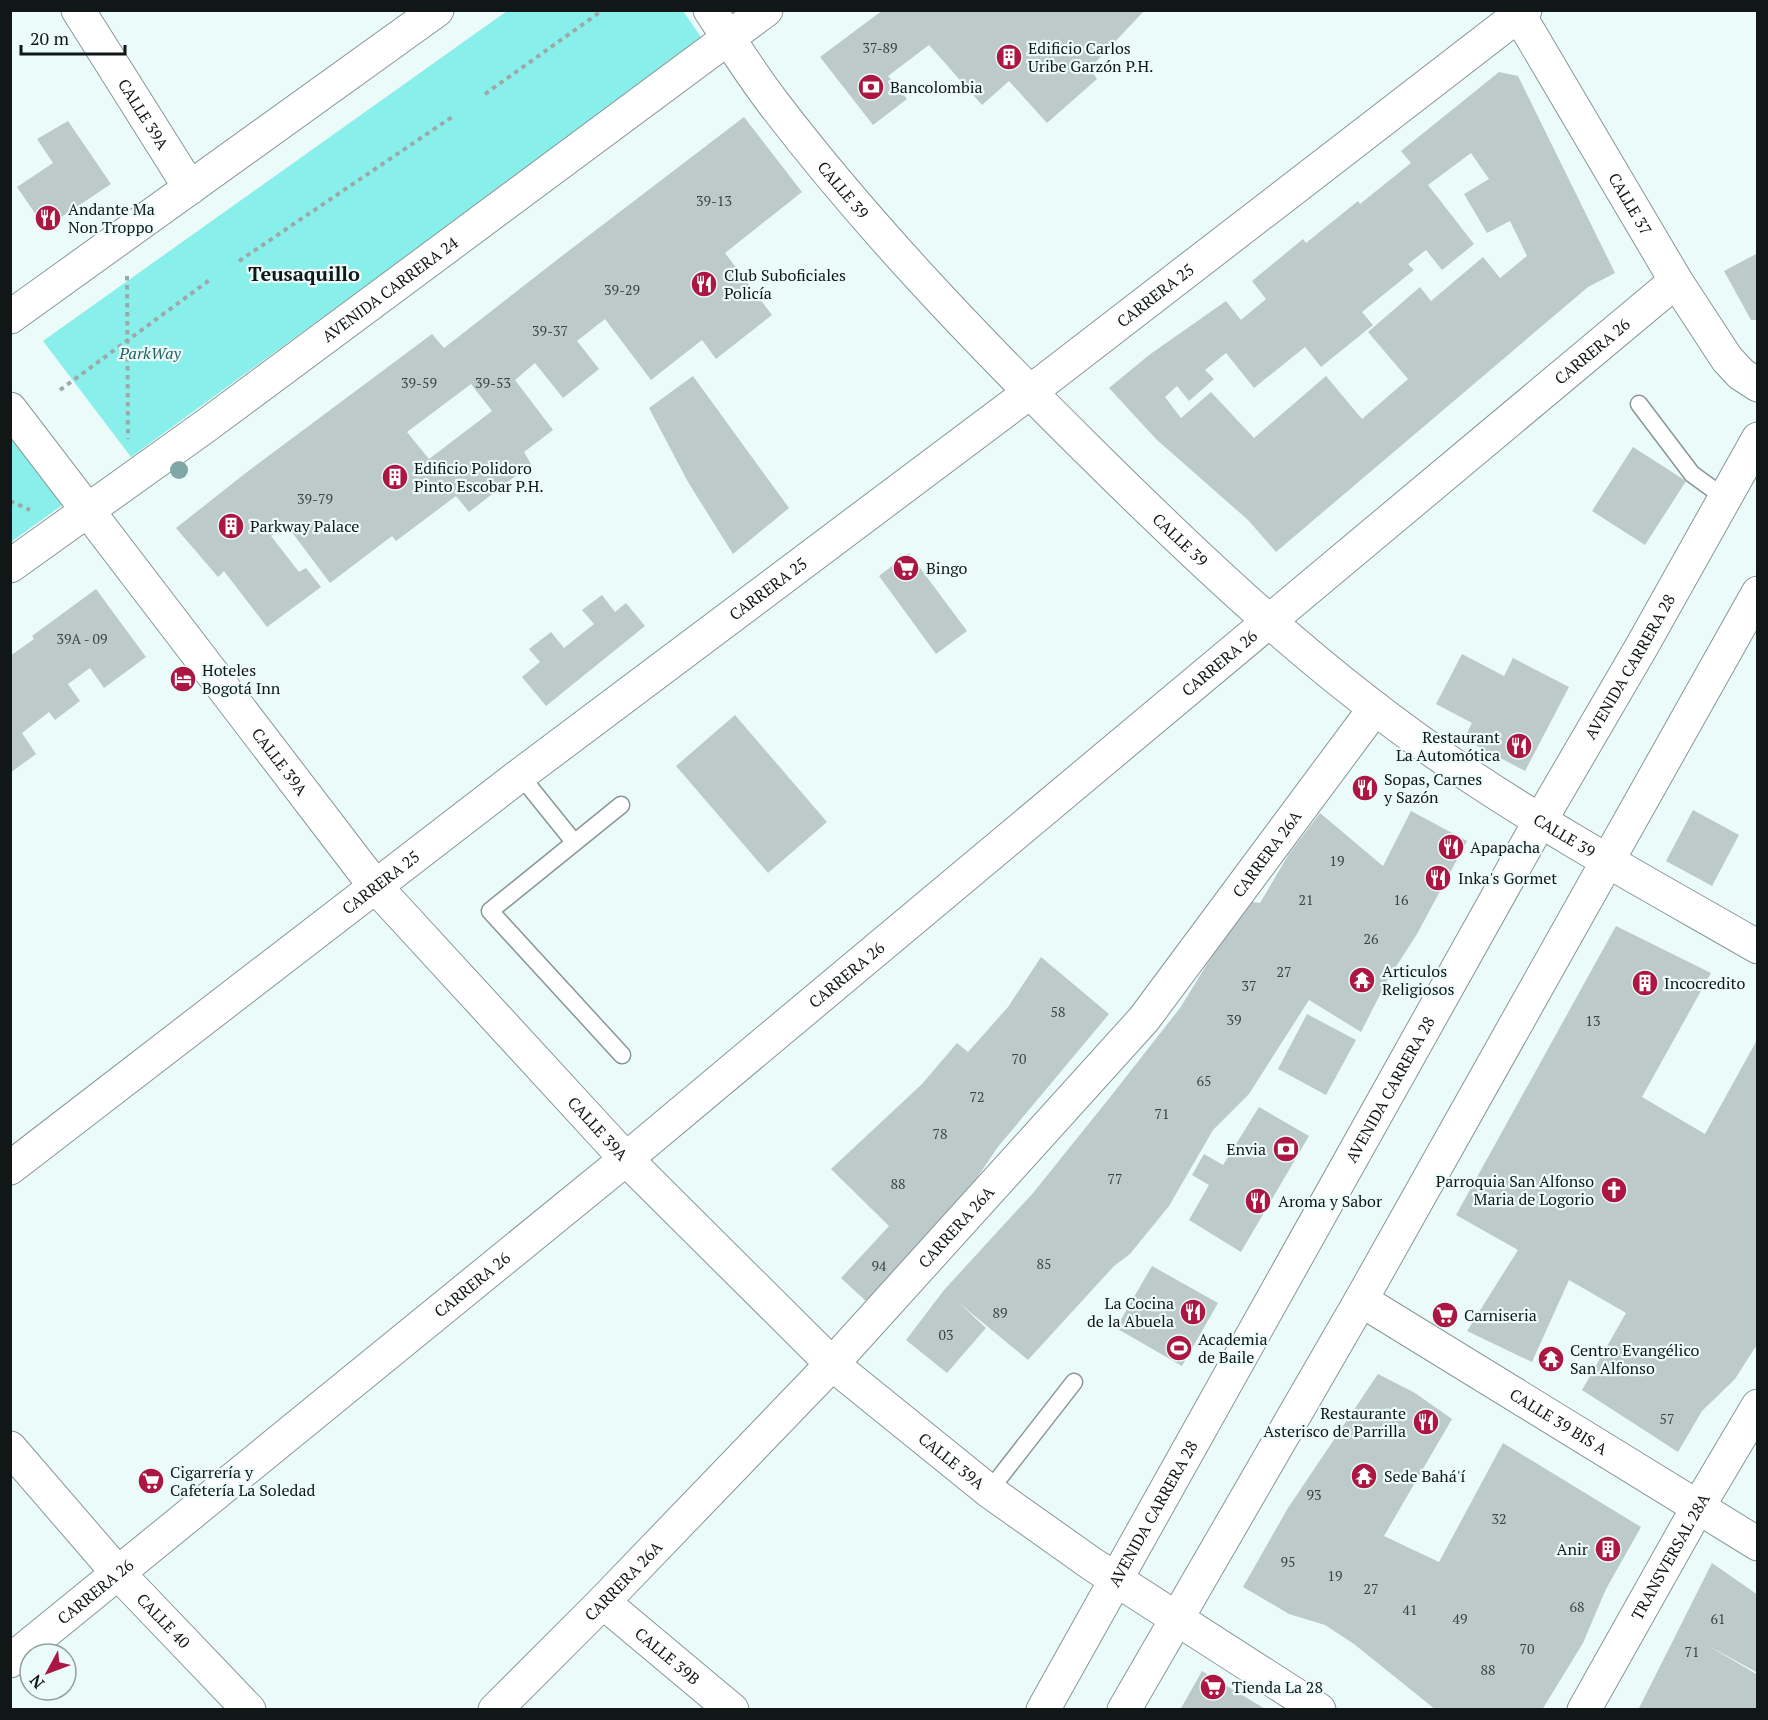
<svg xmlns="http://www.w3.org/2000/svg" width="1768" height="1720" font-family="'PT Serif',serif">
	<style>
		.green { fill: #89efea }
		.building { fill: #bccbca; fill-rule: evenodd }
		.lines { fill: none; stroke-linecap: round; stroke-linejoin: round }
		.service-casing { stroke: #889796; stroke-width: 19 }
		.minor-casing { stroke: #889796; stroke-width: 35 }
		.secondary-casing { stroke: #889796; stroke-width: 35 }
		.path { stroke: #9da9a9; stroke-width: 4; stroke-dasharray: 4.5 4.5; stroke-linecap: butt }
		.service { stroke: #fff; stroke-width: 16 }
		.minor { stroke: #fff; stroke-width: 33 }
		.secondary { stroke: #fff; stroke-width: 33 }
		.tree { fill: #7fa7a5 }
		.labels { text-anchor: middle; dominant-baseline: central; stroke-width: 4.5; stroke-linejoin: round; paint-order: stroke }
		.number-label { font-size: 14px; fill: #3c4343 }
		.poi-label { font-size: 16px; fill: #111616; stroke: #ebfbfa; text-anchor: start }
		.street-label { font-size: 16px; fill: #111616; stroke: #ebfbfa }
		.park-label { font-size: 16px; font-style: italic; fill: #266260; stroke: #ebfbfa }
		.quarter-label { font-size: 20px; font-weight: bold; fill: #111616; stroke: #ebfbfa }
	</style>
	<rect width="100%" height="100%" fill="#ebfbfa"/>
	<!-- green -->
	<path class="green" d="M507 11H683L703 40 131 457 43 341Z
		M10 432 65 503 11 542H10Z"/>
	<!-- building -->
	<path class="building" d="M883 10H1145L1090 68 1097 79 1047 123 1009 81 982 105 929 45 888 76 907 99 873 125 820 57Z
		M1499 72 1518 76 1615 273 1588 287 1276 552 1248 520 1157 440 1109 388 1149 355 1226 301 1241 320 1266 299 1252 281 1303 239 1306 243 1358 201 1360 204 1411 163 1401 151ZM1471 153 1489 179 1464 194 1487 233 1510 221 1527 256 1500 278 1483 257 1431 301 1420 287 1368 332 1408 379 1362 419 1326 376 1254 438 1211 392 1181 418 1165 397 1177 386 1189 401 1214 379 1205 370 1226 353 1254 388 1305 347 1321 367 1373 325 1362 312 1414 270 1408 264 1426 250 1442 270 1474 244 1428 185Z
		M744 117 802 192 725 253 772 315 716 359 702 340 651 380 605 319 577 341 599 369 563 398 535 363 515 380 553 430 524 452 531 464 469 512 456 496 396 541 392 536 330 583 285 523 271 536 299 572 306 568 321 587 267 627 224 571 218 577 176 528 247 472 432 334 444 348 558 259ZM471 384 492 411 429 459 407 432Z
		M68 121 111 184 45 228 17 187 53 163 37 139Z
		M1758 253V320H1751L1724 271Z
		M693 376 789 508 733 554 688 482 649 408Z
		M1633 447 1686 481 1645 545 1592 511Z
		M909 553 967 631 936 654 879 576Z
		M96 589 146 657 104 688 90 668 68 684 80 701 55 720 49 712 22 733 36 754 10 773V656L34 639 32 636Z
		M602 595 615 612 626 603 645 626 546 706 522 677 540 662 529 649 551 632 564 648 594 624 582 610Z
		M1462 654 1504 676 1513 658 1569 687 1525 771 1464 739 1472 723 1436 704Z
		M735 715 827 822 768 873 676 766Z
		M1693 810 1739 835 1712 886 1666 861Z
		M1411 811 1467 841 1417 934 1388 979 1361 1032 1309 1000 1249 1094 1213 1130 1169 1206 1130 1254 1114 1266 1028 1360 959 1303 986 1328 947 1373 906 1340 944 1290 1033 1193 1111 1096 1180 1008 1246 901 1260 903 1289 854 1320 813 1383 866Z
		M1616 926 1711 973 1642 1097 1705 1134 1758 1038V1343L1735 1379 1702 1411 1678 1452 1582 1390 1626 1313 1569 1280 1532 1362 1467 1331 1518 1250 1456 1215Z
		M1041 957 1109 1014 997 1148 965 1196 869 1304 841 1278 889 1226 831 1169 922 1084 957 1043 968 1052 1008 1007Z
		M1307 1014 1356 1040 1326 1095 1278 1069Z
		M1259 1107 1309 1136 1241 1252 1189 1220 1209 1185 1192 1175 1204 1154 1223 1165Z
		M1152 1266 1218 1303 1182 1366 1116 1328Z
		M1378 1374 1415 1393 1452 1419 1384 1536 1439 1562 1503 1443 1641 1527 1606 1589 1583 1643 1542 1710H1436L1354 1644 1325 1625 1289 1614 1243 1587 1288 1508Z
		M1712 1563 1758 1595V1673L1707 1645 1758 1675V1710H1638Z
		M1202 1671 1267 1710H1180Z"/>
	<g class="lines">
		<defs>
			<path id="service" d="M1639 404 1692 474 1725 498
				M520 775 574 842
				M621 805 490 911 622 1055
				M989 1491 1074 1382"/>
			<g id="minor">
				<path id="s1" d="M78 10 190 188"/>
				<path id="s2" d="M710 10C731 42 751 74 774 104 868 227 976 339 1085 447 1203 564 1325 680 1464 772 1558 835 1659 890 1758 947"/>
				<path id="s3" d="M1516 10 1676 281 1727 359 1741 374 1758 385"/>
				<path id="s4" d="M10 409 375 886 626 1159 832 1364 989 1491 1092 1564 1319 1710"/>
				<path id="s5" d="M10 1168 520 775 1030 392 1525 10"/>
				<path id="s6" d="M1361 1300 1758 1544"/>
				<path id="s7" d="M10 1448 117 1572 249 1710"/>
				<path id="s8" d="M603 1602 732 1710"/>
				<path id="s9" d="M10 1661 626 1159 1676 281"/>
				<path id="s10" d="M495 1710 603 1602 832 1364 1144 1019 1375 708"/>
				<path id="s11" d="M1584 1710 1698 1507 1758 1406"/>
			</g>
			<g id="secondary">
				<path d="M10 317 437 10"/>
				<path id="s12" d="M10 566 207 425 766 10"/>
				<path id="s13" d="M1043 1710 1540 821 1642 646 1758 439"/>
				<path d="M1124 1710 1361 1300 1758 593"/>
			</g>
		</defs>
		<!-- service casing -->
		<use href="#service" class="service-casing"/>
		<!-- minor casing -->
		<use href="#minor" class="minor-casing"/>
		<!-- secondary casing -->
		<use href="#secondary" class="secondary-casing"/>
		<!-- path -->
		<path class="path" d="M485 94 603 10
			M239 261 452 117
			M127 276 128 439
			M60 390 211 279
			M10 501 30 510"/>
		<!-- service -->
		<use href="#service" class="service"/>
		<!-- minor -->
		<use href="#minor" class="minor"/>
		<!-- secondary -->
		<use href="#secondary" class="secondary"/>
	</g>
	<!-- trees -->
	<circle class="tree" cx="179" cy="470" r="9"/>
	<!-- icons -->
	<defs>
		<symbol id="building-disc" viewBox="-11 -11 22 22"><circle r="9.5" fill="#ab1643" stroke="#ebfbfa"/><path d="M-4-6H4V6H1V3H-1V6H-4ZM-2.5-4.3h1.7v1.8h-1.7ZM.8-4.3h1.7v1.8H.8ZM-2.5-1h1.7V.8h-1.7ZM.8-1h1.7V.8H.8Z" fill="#fff"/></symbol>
		<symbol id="bank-disc" viewBox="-11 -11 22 22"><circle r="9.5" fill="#ab1643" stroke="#ebfbfa"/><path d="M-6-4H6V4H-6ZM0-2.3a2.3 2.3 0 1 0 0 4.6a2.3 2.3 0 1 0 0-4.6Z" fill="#fff"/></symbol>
		<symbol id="restaurant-disc" viewBox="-11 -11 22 22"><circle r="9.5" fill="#ab1643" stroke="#ebfbfa"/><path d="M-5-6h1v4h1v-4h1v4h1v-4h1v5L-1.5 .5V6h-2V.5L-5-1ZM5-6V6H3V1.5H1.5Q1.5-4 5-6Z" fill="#fff"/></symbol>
		<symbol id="supermarket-disc" viewBox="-11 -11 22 22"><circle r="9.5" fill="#ab1643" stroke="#ebfbfa"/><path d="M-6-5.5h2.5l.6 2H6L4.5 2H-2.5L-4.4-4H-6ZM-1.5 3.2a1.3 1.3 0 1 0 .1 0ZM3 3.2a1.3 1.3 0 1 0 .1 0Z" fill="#fff"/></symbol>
		<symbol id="hotel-disc" viewBox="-11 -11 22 22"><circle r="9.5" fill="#ab1643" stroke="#ebfbfa"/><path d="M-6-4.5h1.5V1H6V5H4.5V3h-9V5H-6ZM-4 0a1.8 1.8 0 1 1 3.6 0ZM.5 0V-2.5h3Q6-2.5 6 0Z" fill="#fff"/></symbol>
		<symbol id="temple-disc" viewBox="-11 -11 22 22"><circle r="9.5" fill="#ab1643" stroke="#ebfbfa"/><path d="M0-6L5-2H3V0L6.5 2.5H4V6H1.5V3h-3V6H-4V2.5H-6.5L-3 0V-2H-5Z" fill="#fff"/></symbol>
		<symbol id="church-disc" viewBox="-11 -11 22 22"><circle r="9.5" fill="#ab1643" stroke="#ebfbfa"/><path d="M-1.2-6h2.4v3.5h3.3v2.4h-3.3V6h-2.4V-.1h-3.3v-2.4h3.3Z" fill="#fff"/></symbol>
		<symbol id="stadium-disc" viewBox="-11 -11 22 22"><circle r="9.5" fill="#ab1643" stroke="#ebfbfa"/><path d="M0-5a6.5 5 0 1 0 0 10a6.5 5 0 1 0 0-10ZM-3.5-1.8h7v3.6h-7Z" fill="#fff"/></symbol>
	</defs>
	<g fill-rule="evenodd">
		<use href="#building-disc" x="994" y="42" width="30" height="30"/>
		<use href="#bank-disc" x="856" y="72" width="30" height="30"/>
		<use href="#restaurant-disc" x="33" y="203" width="30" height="30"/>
		<use href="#restaurant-disc" x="689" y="269" width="30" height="30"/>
		<use href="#building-disc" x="380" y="462" width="30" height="30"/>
		<use href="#building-disc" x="216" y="511" width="30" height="30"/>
		<use href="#supermarket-disc" x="891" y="553" width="30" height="30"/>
		<use href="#hotel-disc" x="168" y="664" width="30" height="30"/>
		<use href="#restaurant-disc" x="1504" y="731" width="30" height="30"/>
		<use href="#restaurant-disc" x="1350" y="773" width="30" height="30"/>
		<use href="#restaurant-disc" x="1436" y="832" width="30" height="30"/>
		<use href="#restaurant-disc" x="1423" y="863" width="30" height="30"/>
		<use href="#temple-disc" x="1347" y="965" width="30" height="30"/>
		<use href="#building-disc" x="1630" y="968" width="30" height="30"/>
		<use href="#bank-disc" x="1271" y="1134" width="30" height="30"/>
		<use href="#church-disc" x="1599" y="1175" width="30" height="30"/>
		<use href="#restaurant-disc" x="1243" y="1186" width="30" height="30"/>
		<use href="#restaurant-disc" x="1178" y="1297" width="30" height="30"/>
		<use href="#supermarket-disc" x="1430" y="1300" width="30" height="30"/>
		<use href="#stadium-disc" x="1164" y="1333" width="30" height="30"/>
		<use href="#temple-disc" x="1536" y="1344" width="30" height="30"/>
		<use href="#restaurant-disc" x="1411" y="1407" width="30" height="30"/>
		<use href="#temple-disc" x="1349" y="1461" width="30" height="30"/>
		<use href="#supermarket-disc" x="136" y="1466" width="30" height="30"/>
		<use href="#building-disc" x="1593" y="1534" width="30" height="30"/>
		<use href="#supermarket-disc" x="1198" y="1672" width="30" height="30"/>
	</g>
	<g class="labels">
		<!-- number labels -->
		<g class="number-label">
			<text x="880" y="47">37-89</text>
			<text x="714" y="200">39-13</text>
			<text x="622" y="289">39-29</text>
			<text x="550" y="330">39-37</text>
			<text x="419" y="382">39-59</text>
			<text x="493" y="382">39-53</text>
			<text x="315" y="498">39-79</text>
			<text x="82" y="638">39A - 09</text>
			<text x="1337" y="860">19</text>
			<text x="1306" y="899">21</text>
			<text x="1401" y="899">16</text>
			<text x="1371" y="938">26</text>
			<text x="1284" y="971">27</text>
			<text x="1249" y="985">37</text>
			<text x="1058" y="1011">58</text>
			<text x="1234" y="1019">39</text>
			<text x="1593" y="1020">13</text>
			<text x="1019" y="1058">70</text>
			<text x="1204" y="1080">65</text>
			<text x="977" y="1096">72</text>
			<text x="1162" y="1113">71</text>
			<text x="940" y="1133">78</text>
			<text x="1115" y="1178">77</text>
			<text x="898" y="1183">88</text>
			<text x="1044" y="1263">85</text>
			<text x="879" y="1265">94</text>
			<text x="1000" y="1312">89</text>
			<text x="946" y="1334">03</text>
			<text x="1667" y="1418">57</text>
			<text x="1314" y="1494">93</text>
			<text x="1499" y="1518">32</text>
			<text x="1288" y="1561">95</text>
			<text x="1335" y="1575">19</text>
			<text x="1371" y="1588">27</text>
			<text x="1577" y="1606">68</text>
			<text x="1410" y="1609">41</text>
			<text x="1460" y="1618">49</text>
			<text x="1718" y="1618">61</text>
			<text x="1527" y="1648">70</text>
			<text x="1692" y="1651">71</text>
			<text x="1488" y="1669">88</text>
		</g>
		<!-- poi labels -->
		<g class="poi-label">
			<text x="1028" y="48">Edificio Carlos<tspan x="1028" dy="18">Uribe Garzón P.H.</tspan></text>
			<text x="890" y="87">Bancolombia</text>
			<text x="68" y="209">Andante Ma<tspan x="68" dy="18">Non Troppo</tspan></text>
			<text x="724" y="275">Club Suboficiales<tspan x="724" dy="18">Policía</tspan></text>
			<text x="414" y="468">Edificio Polidoro<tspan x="414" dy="18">Pinto Escobar P.H.</tspan></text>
			<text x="250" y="526">Parkway Palace</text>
			<text x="926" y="568">Bingo</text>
			<text x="202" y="670">Hoteles<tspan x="202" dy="18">Bogotá Inn</tspan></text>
			<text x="1500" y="737" text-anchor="end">Restaurant<tspan x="1500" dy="18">La Automótica</tspan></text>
			<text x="1384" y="779">Sopas, Carnes<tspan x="1384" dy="18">y Sazón</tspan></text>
			<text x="1470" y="847">Apapacha</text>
			<text x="1458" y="878">Inka's Gormet</text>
			<text x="1382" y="971">Articulos<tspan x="1382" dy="18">Religiosos</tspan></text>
			<text x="1664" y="983">Incocredito</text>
			<text x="1266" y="1149" text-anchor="end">Envia</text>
			<text x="1594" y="1181" text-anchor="end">Parroquia San Alfonso<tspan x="1594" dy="18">Maria de Logorio</tspan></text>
			<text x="1278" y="1201">Aroma y Sabor</text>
			<text x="1174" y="1303" text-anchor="end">La Cocina<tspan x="1174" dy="18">de la Abuela</tspan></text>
			<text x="1464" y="1315">Carniseria</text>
			<text x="1198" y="1339">Academia<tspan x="1198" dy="18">de Baile</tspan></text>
			<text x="1570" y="1350">Centro Evangélico<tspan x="1570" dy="18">San Alfonso</tspan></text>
			<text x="1406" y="1413" text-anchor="end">Restaurante<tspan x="1406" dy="18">Asterisco de Parrilla</tspan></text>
			<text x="170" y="1472">Cigarrería y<tspan x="170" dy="18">Cafetería La Soledad</tspan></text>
			<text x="1384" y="1476">Sede Bahá'í</text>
			<text x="1588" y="1549" text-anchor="end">Anir</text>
			<text x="1232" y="1687">Tienda La 28</text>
		</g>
		<!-- street labels -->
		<g class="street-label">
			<text stroke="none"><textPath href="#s1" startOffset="123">CALLE 39A</textPath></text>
			<text stroke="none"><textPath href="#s2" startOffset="224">CALLE 39</textPath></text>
			<text stroke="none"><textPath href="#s3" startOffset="225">CALLE 37</textPath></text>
			<text stroke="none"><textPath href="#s12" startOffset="470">AVENIDA CARRERA 24</textPath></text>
			<text stroke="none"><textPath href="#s5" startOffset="1440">CARRERA 25</textPath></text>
			<text stroke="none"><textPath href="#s9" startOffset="2054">CARRERA 26</textPath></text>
			<text stroke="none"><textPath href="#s2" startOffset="710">CALLE 39</textPath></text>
			<text stroke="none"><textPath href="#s5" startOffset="954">CARRERA 25</textPath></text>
			<text stroke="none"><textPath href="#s9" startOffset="1568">CARRERA 26</textPath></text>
			<text stroke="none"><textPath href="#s13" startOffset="1197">AVENIDA CARRERA 28</textPath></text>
			<text stroke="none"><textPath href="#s4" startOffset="444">CALLE 39A</textPath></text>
			<text stroke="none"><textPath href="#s2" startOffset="1196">CALLE 39</textPath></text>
			<text stroke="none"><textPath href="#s10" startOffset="1154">CARRERA 26A</textPath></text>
			<text stroke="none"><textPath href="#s5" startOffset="468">CARRERA 25</textPath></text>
			<text stroke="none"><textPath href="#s9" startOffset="1082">CARRERA 26</textPath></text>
			<text stroke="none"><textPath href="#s13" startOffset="711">AVENIDA CARRERA 28</textPath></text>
			<text stroke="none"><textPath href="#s4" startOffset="930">CALLE 39A</textPath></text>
			<text stroke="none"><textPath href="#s10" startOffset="668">CARRERA 26A</textPath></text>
			<text stroke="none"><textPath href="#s9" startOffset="596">CARRERA 26</textPath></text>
			<text stroke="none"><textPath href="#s6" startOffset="232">CALLE 39 BIS A</textPath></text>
			<text stroke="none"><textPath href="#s4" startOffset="1416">CALLE 39A</textPath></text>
			<text stroke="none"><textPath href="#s13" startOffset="225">AVENIDA CARRERA 28</textPath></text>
			<text stroke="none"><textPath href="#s11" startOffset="176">TRANSVERSAL 28A</textPath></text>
			<text stroke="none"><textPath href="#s10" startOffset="182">CARRERA 26A</textPath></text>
			<text stroke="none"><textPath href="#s9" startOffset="110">CARRERA 26</textPath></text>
			<text stroke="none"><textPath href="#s7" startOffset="231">CALLE 40</textPath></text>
			<text stroke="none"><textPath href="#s8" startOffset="84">CALLE 39B</textPath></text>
		</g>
		<!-- park labels -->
		<g class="park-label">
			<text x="150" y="353">ParkWay</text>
		</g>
		<!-- quarter labels -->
		<g class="quarter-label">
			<text x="304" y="273">Teusaquillo</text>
		</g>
	</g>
	<!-- border -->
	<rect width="1768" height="1720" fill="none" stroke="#111616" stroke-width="24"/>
	<!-- north arrow -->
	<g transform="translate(48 1672) rotate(229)"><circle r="28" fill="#ebfbfa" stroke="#949f9f" stroke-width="1.5"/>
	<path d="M0-4.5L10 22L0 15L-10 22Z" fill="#ab1643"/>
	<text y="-9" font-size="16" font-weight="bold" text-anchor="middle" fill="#111616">N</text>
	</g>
	<!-- scale -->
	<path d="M21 45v9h104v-9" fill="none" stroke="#111616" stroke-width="3"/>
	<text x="30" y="45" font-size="18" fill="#111616" stroke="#ebfbfa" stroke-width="4.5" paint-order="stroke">20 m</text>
</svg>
